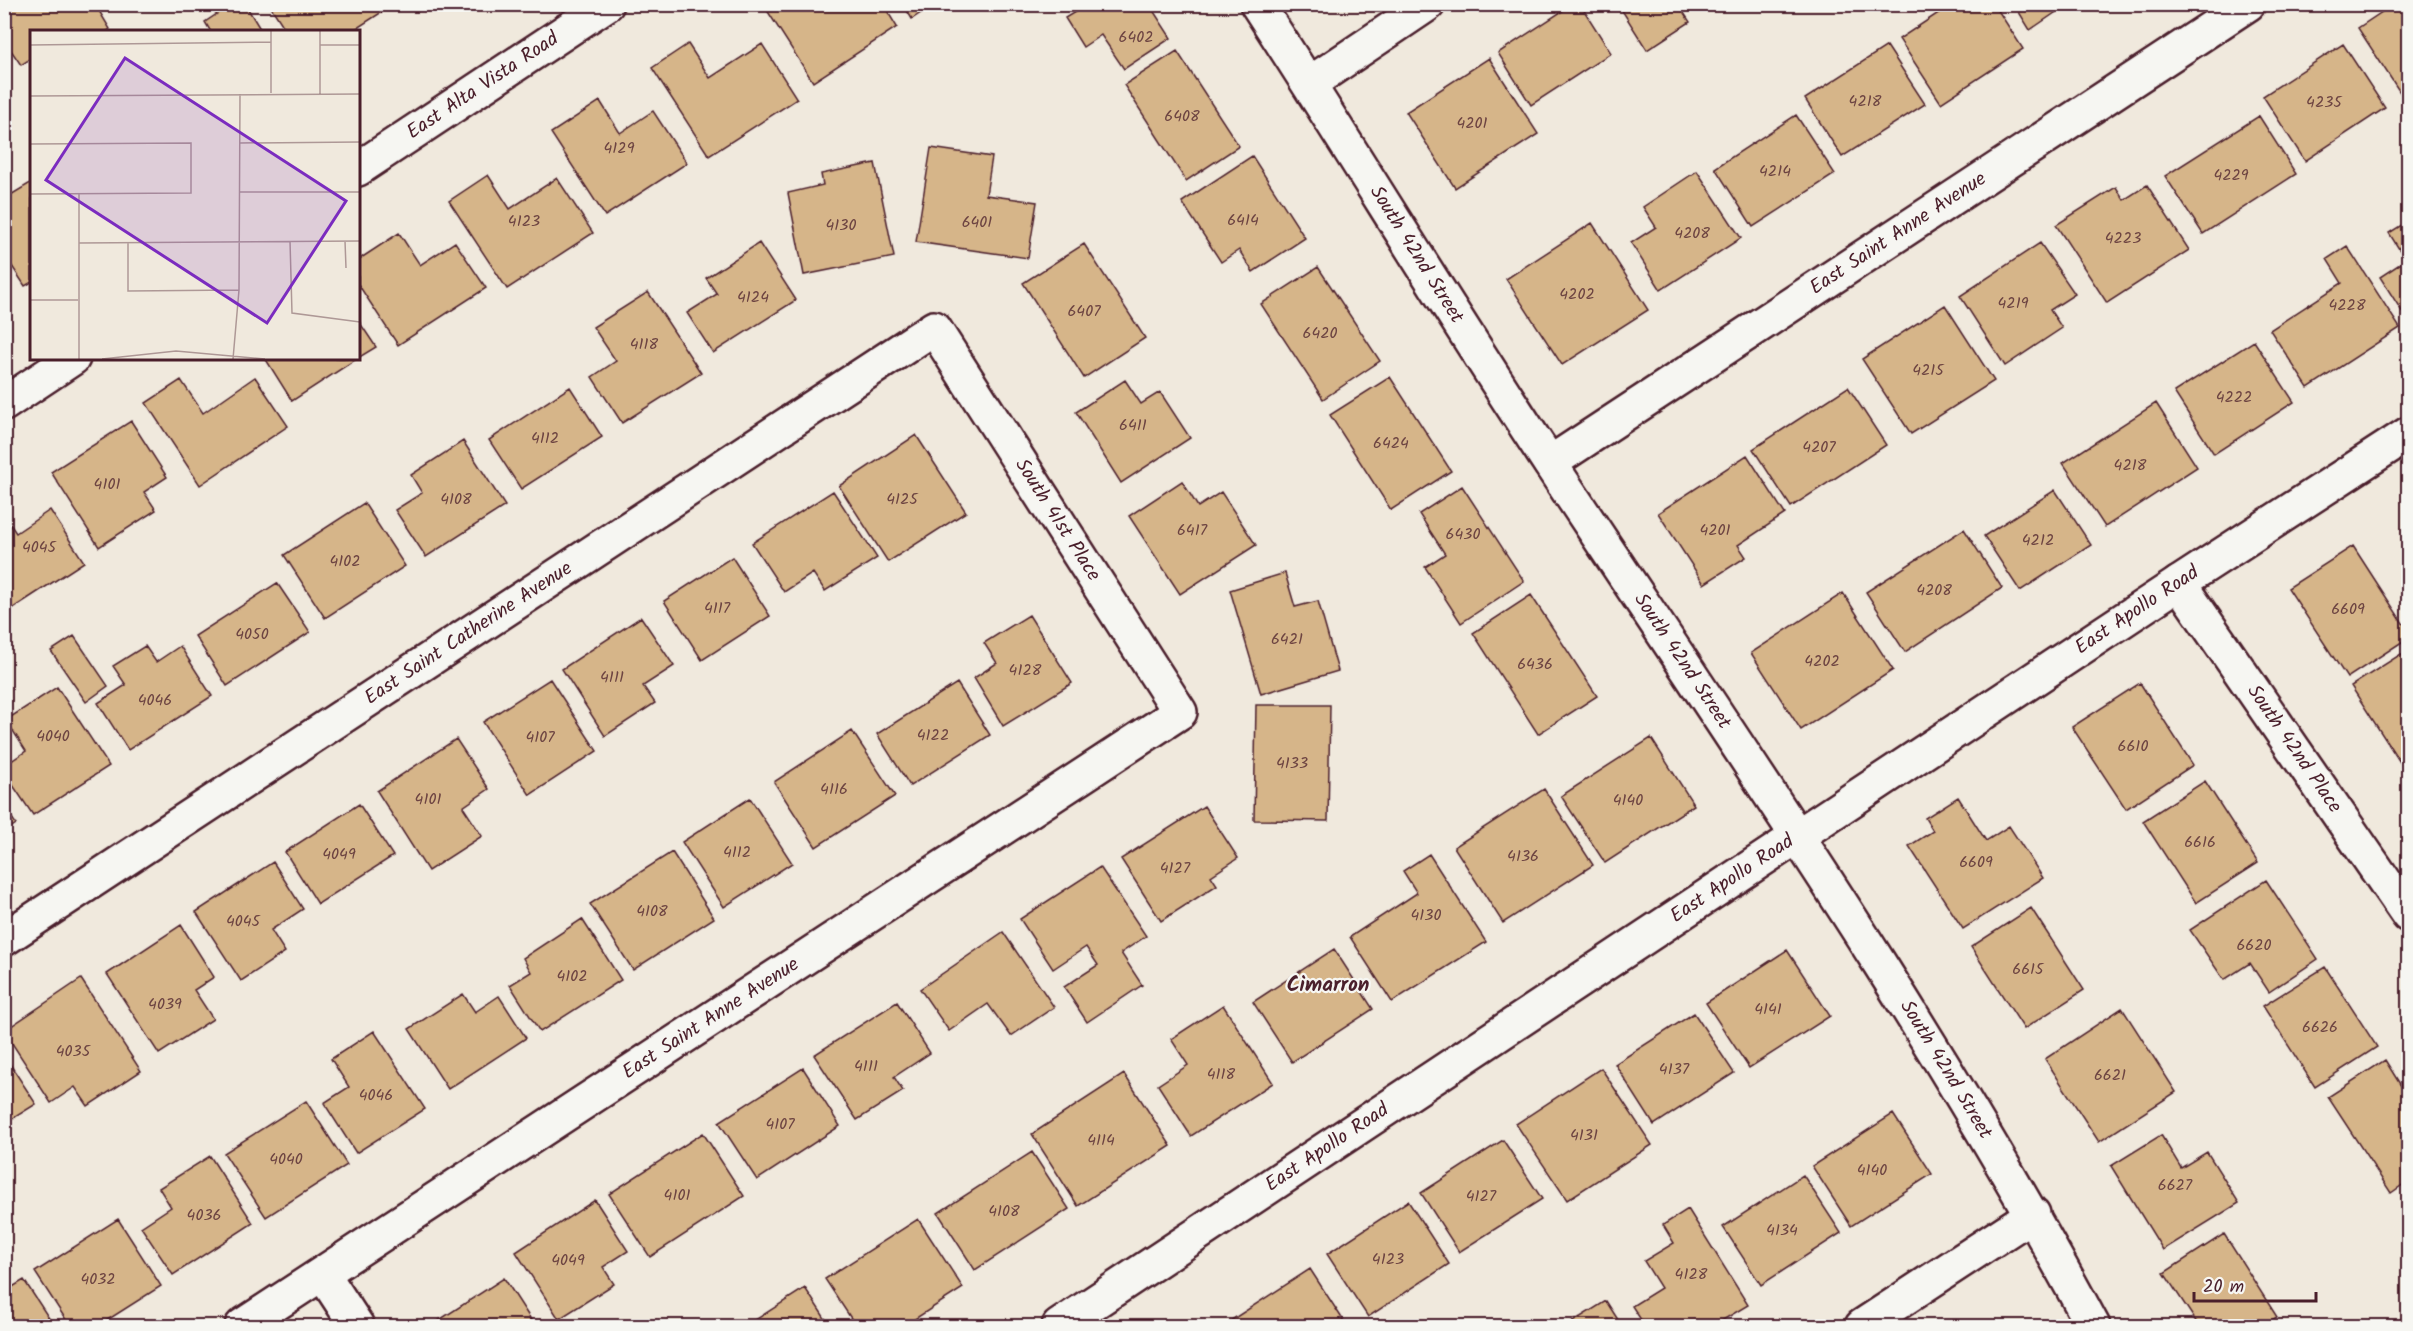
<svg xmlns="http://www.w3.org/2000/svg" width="2413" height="1331" font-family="Kalam,sans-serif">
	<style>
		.building { fill: #d6b589; stroke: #4a1f2b; stroke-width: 1.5 }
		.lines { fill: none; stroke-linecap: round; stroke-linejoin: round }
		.minor-casing { stroke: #4a1f2b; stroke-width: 38 }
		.minor { stroke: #f6f6f2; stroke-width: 33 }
		.labels { text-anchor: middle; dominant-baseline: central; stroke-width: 4.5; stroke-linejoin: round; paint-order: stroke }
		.number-label { font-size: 16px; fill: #6d4442 }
		.street-label { font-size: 20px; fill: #4a1f2b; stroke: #f6f6f2 }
		.neighbourhood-label { font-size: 21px; font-weight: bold; fill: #4a1f2b; stroke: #f6f6f2 }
		.inset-road { fill: none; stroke: #ae9896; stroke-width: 1.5 }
		.view { fill: #7b2cbf; fill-opacity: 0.15; stroke: #7b2cbf; stroke-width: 3 }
		.inset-edge { fill: none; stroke: #4a1f2b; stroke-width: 3 }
	</style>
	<rect width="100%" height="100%" fill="#f0e9dd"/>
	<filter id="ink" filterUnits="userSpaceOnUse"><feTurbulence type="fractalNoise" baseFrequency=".0167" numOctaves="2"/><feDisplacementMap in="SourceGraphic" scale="12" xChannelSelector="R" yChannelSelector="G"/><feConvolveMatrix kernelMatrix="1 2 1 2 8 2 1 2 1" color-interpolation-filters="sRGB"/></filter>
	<g filter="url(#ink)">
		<!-- building -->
		<path class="building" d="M4 4H95L110 29 106 32H32V58L21 65 4 40Z
			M232 4H245L262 32H211L205 22Z
			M269 4H377L382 12 351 32H287Z
			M763 4H883L897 27 813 82Z
			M903 4H934L912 19Z
			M1077 4H1149L1171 38 1124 69 1101 35 1083 47 1065 18 1080 9Z
			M1573 4H1580L1611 53 1531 105 1498 53Z
			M1618 4H1684L1680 7 1690 22 1647 50Z
			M1952 4H1994L2023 49 1941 103 1899 39Z
			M2014 4H2068L2030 30Z
			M2394 4H2408L2407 103 2358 28Z
			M688 44 710 78 762 44 797 99 709 156 652 68Z
			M2343 44 2385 108 2305 161 2263 96Z
			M1887 46 1925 104 1842 157 1805 99Z
			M1177 51 1239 146 1186 181 1124 85Z
			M1489 58 1538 134 1455 188 1406 112Z
			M600 101 620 133 653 111 687 163 605 216 551 133Z
			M1796 115 1835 174 1753 227 1715 168Z
			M2259 116 2296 174 2203 234 2165 176Z
			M931 148 992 157 986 195 1037 202 1028 258 916 242Z
			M1252 156 1305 238 1253 272 1239 250 1221 262 1182 202Z
			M875 163 894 257 804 275 788 193 823 185 821 174Z
			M1697 171 1741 238 1661 290 1631 243 1656 227 1643 207Z
			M488 175 510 209 557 178 593 233 507 289 449 201Z
			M32 182V282L25 286 4 254V199Z
			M2147 185 2189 250 2107 303 2056 225 2116 187 2124 200Z
			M2408 221V321L2380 277 2406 260 2389 233Z
			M1592 223 1648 310 1562 365 1506 279Z
			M399 233 420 265 455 242 486 288 398 345 358 284V260Z
			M759 243 796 300 713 353 687 313 717 294 706 278Z
			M2040 243 2075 294 2050 310 2062 328 2005 366 1960 296Z
			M1084 244 1145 338 1084 378 1023 283Z
			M2347 246 2400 328 2308 388 2270 330 2342 283 2327 259Z
			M1318 267 1380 361 1323 399 1261 304Z
			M648 292 701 373 622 423 592 377 616 361 593 327Z
			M1945 305 1994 381 1911 434 1862 359Z
			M358 320 376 347 358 358Z
			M2254 341 2294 402 2214 454 2174 392Z
			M265 358H358L292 401Z
			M255 377 288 426 200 485 146 403 181 380 203 413Z
			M1390 377 1451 471 1391 510 1330 415Z
			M1125 380 1141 404 1160 392 1190 438 1121 483 1076 412Z
			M570 387 602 437 521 489 489 440Z
			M1848 387 1886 445 1791 507 1753 449Z
			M2156 403 2197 467 2105 527 2063 463Z
			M131 421 167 477 144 492 156 510 99 547 51 472Z
			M916 435 966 512 888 562 839 486Z
			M463 441 505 506 426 557 395 510 422 493 411 475Z
			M1747 455 1785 514 1738 545 1746 557 1704 584 1658 513Z
			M1182 481 1198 507 1221 492 1256 545 1180 594 1129 516Z
			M1462 486 1524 581 1461 623 1425 567 1445 554 1419 514Z
			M2055 490 2091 545 2020 591 1984 536Z
			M833 491 877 558 825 591 813 573 784 592 752 543Z
			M364 503 405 566 325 618 284 555Z
			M50 510 84 562 4 614V515L16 533Z
			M1964 529 2002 588 1905 652 1866 592Z
			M2353 546 2408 631V638L2347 678 2288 588Z
			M732 557 770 616 702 660 664 601Z
			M1285 573 1295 607 1318 601 1338 671 1261 694 1230 590Z
			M277 583 310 632 227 686 195 636Z
			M1843 593 1893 670 1801 730 1751 653Z
			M1531 595 1597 696 1538 734 1473 633Z
			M1029 615 1072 683 1003 726 974 678 997 663 984 643Z
			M641 617 674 666 643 686 655 703 605 736 562 669Z
			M74 636 108 686 86 702 51 651Z
			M145 646 156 662 180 646 212 696 128 750 98 703 126 685 113 666Z
			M2401 654 2408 665V767L2405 770 2351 686Z
			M550 679 597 751 530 795 483 722Z
			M957 683 990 735 910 786 877 734Z
			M2140 683 2193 765 2126 809 2072 727Z
			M57 687 109 766 33 815 4 772V766L26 751 6 720Z
			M1256 705H1330L1328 821 1254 820Z
			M852 731 895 796 816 847 774 782Z
			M1651 738 1694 805 1605 863 1561 796Z
			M456 739 489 789 463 807 482 836 428 871 377 791Z
			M2205 781 2258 863 2196 903 2143 821Z
			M1544 789 1593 865 1503 923 1454 847Z
			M1958 797 1986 841 2009 826 2043 878 1963 929 1909 846 1933 831 1925 818Z
			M750 798 792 863 724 907 682 842Z
			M359 804 393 856 318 904 285 852Z
			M4 806 16 824 4 832Z
			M1204 806 1238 858 1211 876 1217 885 1161 921 1121 859Z
			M672 852 714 918 633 970 590 904Z
			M1429 854 1486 942 1392 1002 1350 937 1417 893 1403 871Z
			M273 862 303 909 271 930 285 952 241 981 196 912Z
			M1100 867 1146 936 1121 953 1142 985 1087 1022 1064 987 1098 965 1086 947 1053 969 1020 919Z
			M2266 880 2318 959 2269 992 2250 963 2224 980 2190 930Z
			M2031 908 2084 990 2024 1029 1971 947Z
			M582 919 621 980 540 1032 510 985 531 972 523 958Z
			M181 925 214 977 194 990 213 1019 159 1054 107 974Z
			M1003 932 1054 1007 1011 1036 988 1004 949 1031 920 989Z
			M1334 949 1373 1009 1292 1062 1253 1002Z
			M1787 950 1830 1016 1749 1068 1706 1003Z
			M2325 967 2377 1047 2315 1087 2263 1006Z
			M81 979 141 1071 88 1106 75 1087 51 1103 4 1031Z
			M463 994 475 1012 499 996 526 1038 448 1089 409 1029Z
			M897 1002 930 1053 894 1077 903 1091 857 1120 814 1055Z
			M1223 1005 1273 1083 1191 1136 1158 1085 1188 1065 1171 1039Z
			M2122 1008 2176 1092 2099 1142 2045 1059Z
			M1694 1013 1734 1073 1654 1125 1615 1064Z
			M374 1031 425 1109 356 1153 324 1103 349 1087 331 1059Z
			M4 1055 36 1104 4 1124Z
			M2385 1060 2408 1097V1181L2391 1193 2328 1097Z
			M803 1068 840 1126 757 1180 719 1122Z
			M1601 1068 1652 1145 1567 1200 1516 1124Z
			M1124 1074 1171 1146 1078 1206 1032 1134Z
			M306 1101 347 1165 266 1217 224 1153Z
			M1893 1114 1932 1174 1851 1226 1812 1166Z
			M703 1133 744 1196 650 1257 609 1194Z
			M2161 1135 2181 1168 2207 1152 2239 1203 2163 1250 2111 1166Z
			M1503 1140 1542 1199 1459 1252 1421 1193Z
			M1032 1152 1069 1209 975 1270 938 1213Z
			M210 1156 253 1223 173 1275 141 1227 171 1207 159 1188Z
			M1803 1175 1841 1233 1761 1285 1723 1227Z
			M595 1200 628 1251 603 1267 614 1284 559 1319 516 1252Z
			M1408 1201 1449 1264 1368 1317 1327 1254Z
			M1688 1209 1748 1305 1713 1326H1645L1632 1306 1661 1288 1644 1261 1674 1243 1663 1225Z
			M118 1219 161 1286 98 1326H70L35 1272Z
			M918 1219 963 1288 904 1326H856L825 1279Z
			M2224 1234 2277 1317 2262 1326H2199L2164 1273Z
			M1310 1269 1347 1326H1234L1230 1321Z
			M504 1278 535 1326H430Z
			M24 1280 54 1326H4V1292Z
			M805 1288 830 1326H746Z
			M1606 1301 1622 1326H1566Z"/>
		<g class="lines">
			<defs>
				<g id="minor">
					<path id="s1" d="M1257 4C1357 158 1452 316 1553 468 1739 749 1934 1029 2093 1326"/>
					<path d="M1309 84 1428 4"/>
					<path id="s2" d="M358 169 607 4"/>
					<path d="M4 404 73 358"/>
					<path id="s3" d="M1550 463 2248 4"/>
					<path id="s4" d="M2179 583 2408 915"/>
					<path id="s5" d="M4 939 934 328 1180 712 242 1326"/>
					<path d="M323 1274 357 1326"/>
					<path id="s6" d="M1059 1326 2179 583 2408 434"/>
					<path d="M1862 1326 2033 1214"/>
				</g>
			</defs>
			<!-- minor casing -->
			<use href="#minor" class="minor-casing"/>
			<!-- minor -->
			<use href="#minor" class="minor"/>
		</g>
	</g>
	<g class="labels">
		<!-- number labels -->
		<g class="number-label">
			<text x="1136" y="37">6402</text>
			<text x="1865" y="101">4218</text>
			<text x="2324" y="102">4235</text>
			<text x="1182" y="116">6408</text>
			<text x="1472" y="123">4201</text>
			<text x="619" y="148">4129</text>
			<text x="1775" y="171">4214</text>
			<text x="2231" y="175">4229</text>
			<text x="1243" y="220">6414</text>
			<text x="524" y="221">4123</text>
			<text x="977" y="222">6401</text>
			<text x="841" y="225">4130</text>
			<text x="1692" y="233">4208</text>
			<text x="2123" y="238">4223</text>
			<text x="1577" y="294">4202</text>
			<text x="753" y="297">4124</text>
			<text x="2013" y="303">4219</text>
			<text x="2347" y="305">4228</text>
			<text x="1084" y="311">6407</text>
			<text x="1320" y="333">6420</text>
			<text x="644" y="344">4118</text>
			<text x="1928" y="370">4215</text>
			<text x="2234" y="397">4222</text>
			<text x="1133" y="425">6411</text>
			<text x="545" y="438">4112</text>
			<text x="1391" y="443">6424</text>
			<text x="1819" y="447">4207</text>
			<text x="2130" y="465">4218</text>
			<text x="107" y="484">4101</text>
			<text x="456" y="499">4108</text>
			<text x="902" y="499">4125</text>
			<text x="1192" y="530">6417</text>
			<text x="1715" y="530">4201</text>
			<text x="1463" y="534">6430</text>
			<text x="2038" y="540">4212</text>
			<text x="39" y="547">4045</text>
			<text x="345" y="561">4102</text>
			<text x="1934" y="590">4208</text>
			<text x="717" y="608">4117</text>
			<text x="2348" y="609">6609</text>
			<text x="252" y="634">4050</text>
			<text x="1287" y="639">6421</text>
			<text x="1822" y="661">4202</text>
			<text x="1535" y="664">6436</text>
			<text x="1025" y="670">4128</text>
			<text x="612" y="677">4111</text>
			<text x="155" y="700">4046</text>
			<text x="933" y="735">4122</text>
			<text x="53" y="736">4040</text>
			<text x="540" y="737">4107</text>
			<text x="2133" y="746">6610</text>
			<text x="1292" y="763">4133</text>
			<text x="834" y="789">4116</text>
			<text x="428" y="799">4101</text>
			<text x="1628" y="800">4140</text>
			<text x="2200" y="842">6616</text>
			<text x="737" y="852">4112</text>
			<text x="339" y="854">4049</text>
			<text x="1523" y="856">4136</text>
			<text x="1976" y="862">6609</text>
			<text x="1175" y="868">4127</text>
			<text x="652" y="911">4108</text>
			<text x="1426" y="915">4130</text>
			<text x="243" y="921">4045</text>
			<text x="2254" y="945">6620</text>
			<text x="2028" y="969">6615</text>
			<text x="572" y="976">4102</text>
			<text x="165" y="1004">4039</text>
			<text x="1768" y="1009">4141</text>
			<text x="2320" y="1027">6626</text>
			<text x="73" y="1051">4035</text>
			<text x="866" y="1066">4111</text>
			<text x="1674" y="1069">4137</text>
			<text x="1221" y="1074">4118</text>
			<text x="2110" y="1075">6621</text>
			<text x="376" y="1095">4046</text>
			<text x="780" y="1124">4107</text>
			<text x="1584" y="1135">4131</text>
			<text x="1101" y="1140">4114</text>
			<text x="286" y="1159">4040</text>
			<text x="1872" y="1170">4140</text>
			<text x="2175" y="1185">6627</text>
			<text x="677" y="1195">4101</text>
			<text x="1481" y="1196">4127</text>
			<text x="1004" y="1211">4108</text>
			<text x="204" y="1215">4036</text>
			<text x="1782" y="1230">4134</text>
			<text x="1388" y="1259">4123</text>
			<text x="568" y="1260">4049</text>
			<text x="1691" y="1274">4128</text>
			<text x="98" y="1279">4032</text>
		</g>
		<!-- street labels -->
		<g class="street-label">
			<text stroke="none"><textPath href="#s2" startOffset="150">East Alta Vista Road</textPath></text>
			<text stroke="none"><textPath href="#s3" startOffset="417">East Saint Anne Avenue</textPath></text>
			<text stroke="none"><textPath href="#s1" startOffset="297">South 42nd Street</textPath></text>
			<text stroke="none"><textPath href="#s5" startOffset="1341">South 41st Place</textPath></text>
			<text stroke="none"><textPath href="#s6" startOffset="1294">East Apollo Road</textPath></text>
			<text stroke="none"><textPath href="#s5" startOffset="556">East Saint Catherine Avenue</textPath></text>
			<text stroke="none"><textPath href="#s1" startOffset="783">South 42nd Street</textPath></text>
			<text stroke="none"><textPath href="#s4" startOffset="202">South 42nd Place</textPath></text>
			<text stroke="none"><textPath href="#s6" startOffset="808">East Apollo Road</textPath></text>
			<text transform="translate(711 1019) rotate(-33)">East Saint Anne Avenue</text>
			<text stroke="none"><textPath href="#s1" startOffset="1269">South 42nd Street</textPath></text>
			<text stroke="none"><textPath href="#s6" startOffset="322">East Apollo Road</textPath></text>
		</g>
		<!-- neighbourhood labels -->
		<g class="neighbourhood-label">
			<text x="1328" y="985">Cimarron</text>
		</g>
	</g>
	<!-- overview -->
	<g transform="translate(30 30)">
		<rect width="330" height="330" fill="#f0e9dd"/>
		<path class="inset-road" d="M290 1V64M0 15 241 12M290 15H330M241 63V1M0 66 330 64M210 113 330 112M0 114 161 113V163L0 164M209 162H330M49 164V329M260 211 262 283 330 292M315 211 316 238M98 212V261L209 260M49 213 330 211M0 270H48M72 329 146 321 235 329M203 329 209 260 210 64"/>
		<path class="view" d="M95 28 316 171 237 293 16 150Z"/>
		<rect width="330" height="330" class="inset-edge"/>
	</g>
	<!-- margin -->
	<rect width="2413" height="1331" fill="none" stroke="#f6f6f2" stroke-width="24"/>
	<rect x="12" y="12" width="2389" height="1307" fill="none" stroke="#4a1f2b" stroke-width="2" filter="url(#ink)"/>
	<!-- scale -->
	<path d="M2194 1292v9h122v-9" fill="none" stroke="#4a1f2b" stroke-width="3"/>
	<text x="2203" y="1292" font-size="18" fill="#4a1f2b" stroke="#f6f6f2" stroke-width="4.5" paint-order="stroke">20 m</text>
</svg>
